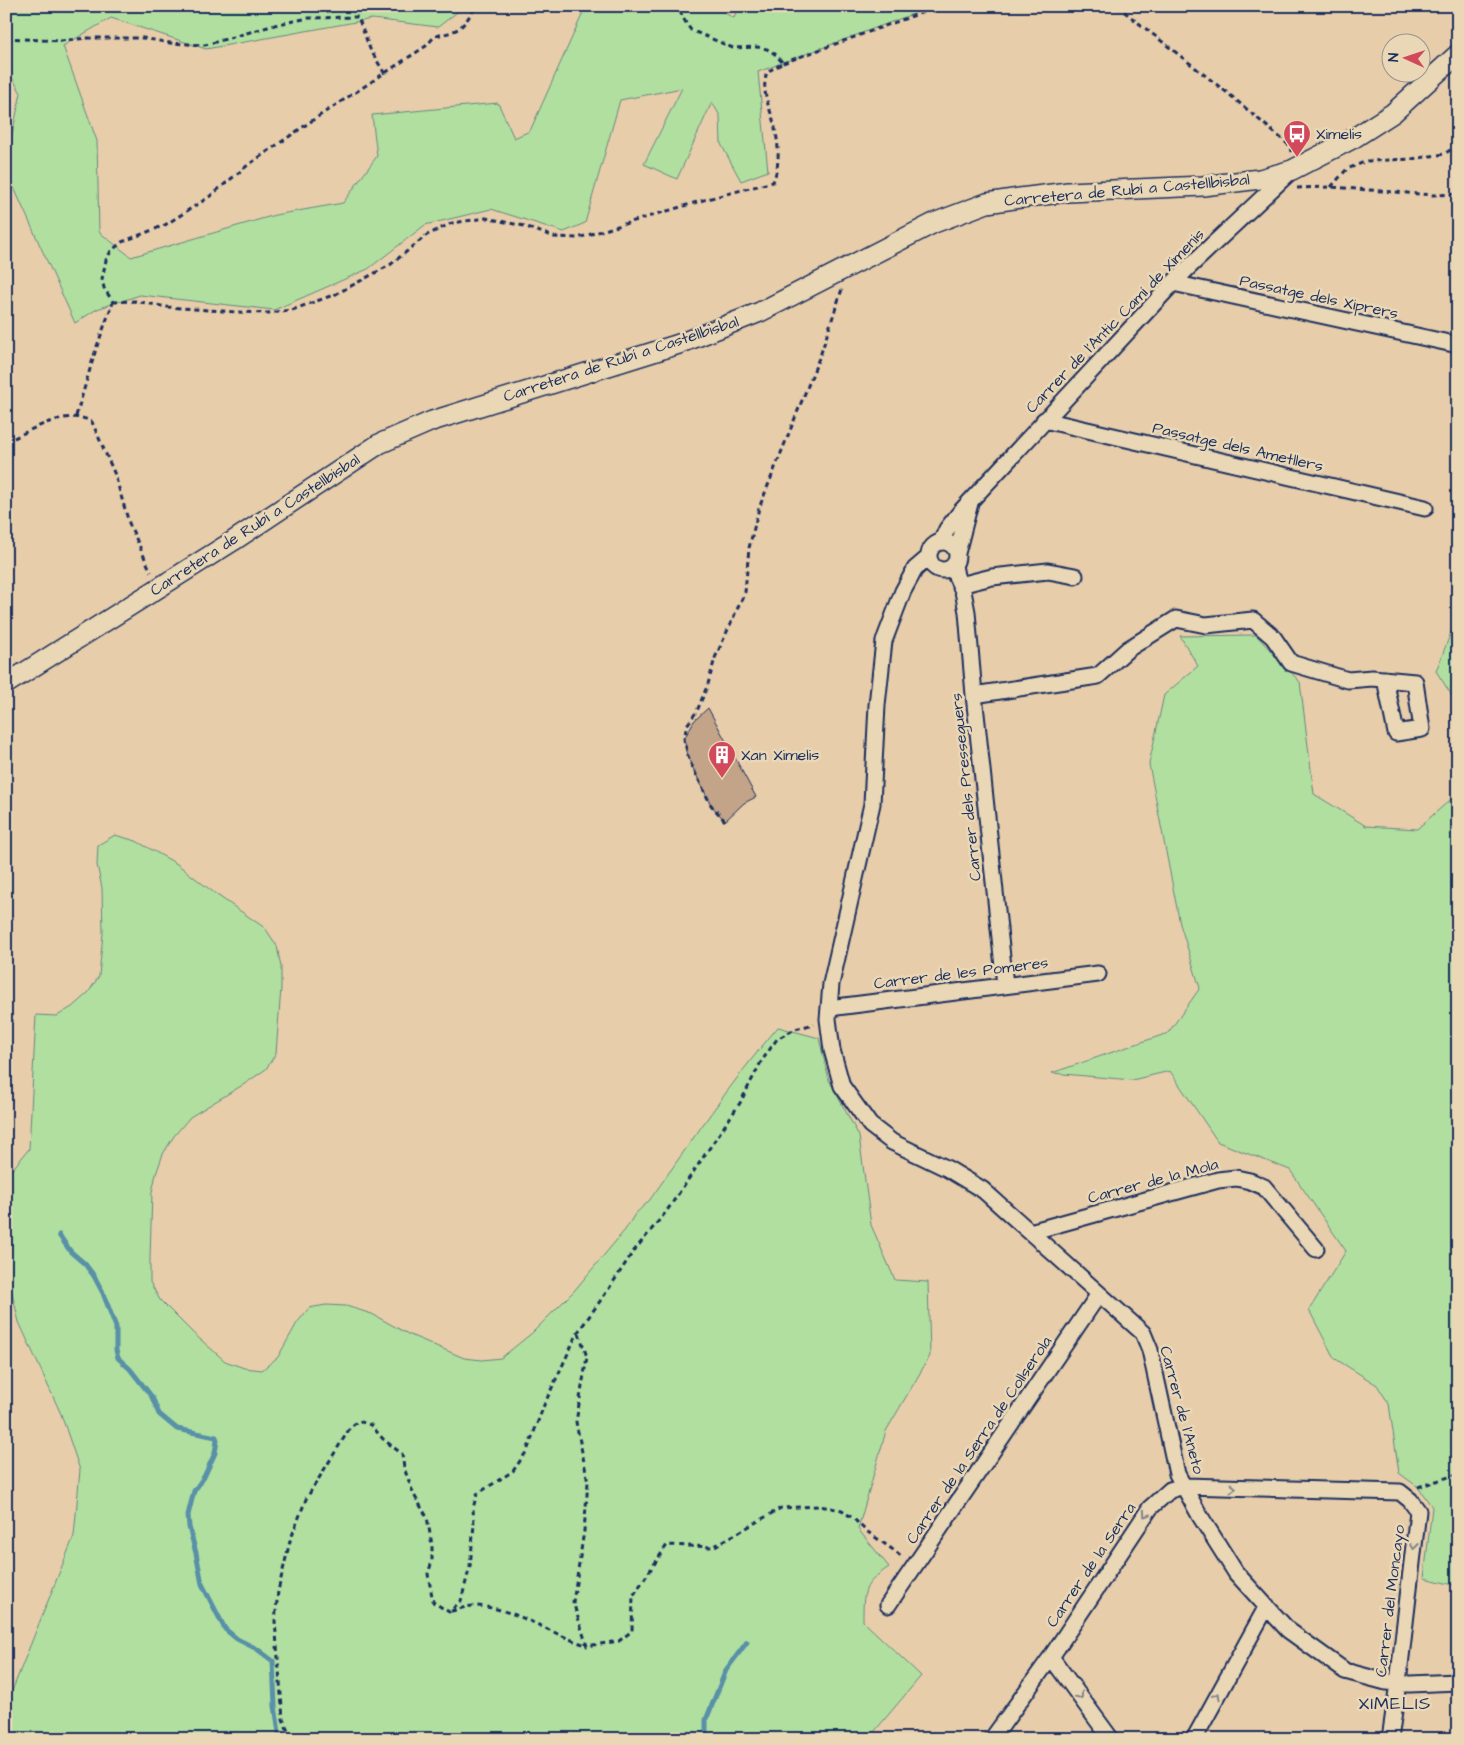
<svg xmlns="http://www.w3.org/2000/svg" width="1464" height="1745" font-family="'Architects Daughter',sans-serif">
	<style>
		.green { fill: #b0df9f; stroke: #66877e }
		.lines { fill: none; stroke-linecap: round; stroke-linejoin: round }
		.stream { stroke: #5890a8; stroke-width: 5 }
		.building { fill: #c4a489; stroke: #1b2f5e }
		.minor-casing { stroke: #1b2f5e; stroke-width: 19 }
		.tertiary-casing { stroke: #1b2f5e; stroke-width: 22 }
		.path { stroke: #1b2f5e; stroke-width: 3; stroke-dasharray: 5 4; stroke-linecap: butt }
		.minor { stroke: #ead7b5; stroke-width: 15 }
		.tertiary { stroke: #ead7b5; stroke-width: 19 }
		.oneway { stroke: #82838a }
		.labels { text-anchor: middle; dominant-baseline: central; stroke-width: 5; stroke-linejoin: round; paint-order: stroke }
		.poi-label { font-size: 16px; fill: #1b2f5e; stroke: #ead7b5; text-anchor: start }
		.street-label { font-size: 16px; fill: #1b2f5e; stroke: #ead7b5 }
		.neighbourhood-label { font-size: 18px; letter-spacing: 1px; fill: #1b2f5e; stroke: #ead7b5 }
	</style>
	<rect width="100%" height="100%" fill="#e7cdaa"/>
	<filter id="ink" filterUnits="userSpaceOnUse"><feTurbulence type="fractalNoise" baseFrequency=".02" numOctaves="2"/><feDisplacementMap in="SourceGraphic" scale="10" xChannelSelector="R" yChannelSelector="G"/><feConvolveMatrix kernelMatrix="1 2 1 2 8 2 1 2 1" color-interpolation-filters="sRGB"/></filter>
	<g filter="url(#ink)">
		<!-- green -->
		<path class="green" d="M6 6H465L438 27 372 19 206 49 111 18 63 46 97 141 99 232 131 257 275 215 343 203 377 156 372 115 498 103 514 138 530 131 582 15V6H712L734 18 738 6H934L758 72 768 171 741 181 721 144 720 116 712 102 677 179 644 164 682 88 620 100 585 223 564 232 491 209 425 225 368 269 274 310 140 295 97 309 75 323 6 170V162L21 93 6 67Z
			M1457 617H1458V705L1436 671Z
			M1256 635 1300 682 1314 794 1366 826 1417 829 1458 793V1586L1424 1578 1432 1507 1418 1487 1399 1473 1389 1404 1377 1385 1334 1358 1309 1310 1346 1251 1290 1170 1218 1142 1170 1071 1132 1080 1052 1073 1168 1033 1200 988 1180 924 1149 764 1164 695 1198 666 1180 636Z
			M115 835 136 841 177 864 217 895 265 928 277 946 281 967V988L276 1053 266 1069 246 1083 190 1117 174 1136 163 1154 156 1174 152 1192 150 1258V1282L160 1300 193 1333 225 1361 244 1368 262 1370 278 1357 297 1323 309 1308 326 1305 346 1306 372 1314 408 1334 464 1358 482 1360 501 1358 532 1333 574 1291 625 1230 635 1214 649 1201C691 1142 731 1082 778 1027L819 1038 829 1080 859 1136 871 1225 895 1280 928 1282 930 1356 886 1431 858 1529 889 1567C863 1584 863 1591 863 1621L921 1676 868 1739H6V1706L74 1536 80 1470 61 1414 19 1322 6 1267V1177L29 1149 36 1015 57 1016 72 1007 88 993 99 976 103 933 102 888 97 865 98 845Z"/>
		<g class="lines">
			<!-- stream -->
			<path class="stream" d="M59 1235 71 1252 85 1264 94 1276 103 1293 116 1327V1350L118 1358 130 1369 152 1397 159 1414 177 1429 216 1437 217 1440 215 1453 204 1477 194 1491 188 1515 189 1527 196 1553 202 1584 225 1629 237 1639 257 1649 273 1661 275 1706 280 1739
				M706 1739V1720L726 1670 747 1642"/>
		</g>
		<!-- building -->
		<path class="building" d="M708 708 756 797 744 803 725 821 711 805 689 760 684 739 694 721Z"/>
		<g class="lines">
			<defs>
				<path id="minor" d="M1173 283 1458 345
					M1044 420 1425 508
					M941 542 947 529 962 510 1173 283 1191 265 1292 170
					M929 556a14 14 0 1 1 28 0a14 14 0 1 1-28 0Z
					M957 553 970 503
					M929 557 915 569 903 591 884 641 877 705 872 804 831 984 828 1019 832 1050 842 1086 870 1125 892 1142 948 1169 983 1190 1143 1333 1150 1350 1177 1474 1200 1516 1236 1573 1288 1630 1345 1671 1386 1682 1410 1684 1458 1682
					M954 565 956 576 963 591 967 612 974 695 1005 985
					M960 585 992 577 1048 571 1075 576
					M974 695 1098 676 1128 649 1176 619 1206 625 1253 620 1273 637 1291 663 1348 680 1372 678 1415 682 1422 729 1396 733 1385 679
					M829 1008 1098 974
					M1030 1232 1218 1180 1236 1178 1250 1181 1264 1187 1316 1249
					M888 1605 1099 1294
					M1051 1657 1111 1739
					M992 1739 1051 1657 1150 1508 1170 1490 1184 1486 1400 1492 1410 1500 1418 1511 1398 1683 1390 1739
					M1194 1739 1267 1606"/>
				<path id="tertiary" d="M6 684 233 541 379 444 432 421 679 344 760 312 934 223 987 203 1020 198 1068 192 1203 186 1260 179 1292 170 1354 138 1393 113 1458 54"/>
			</defs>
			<!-- minor casing -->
			<use href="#minor" class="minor-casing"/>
			<!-- tertiary casing -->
			<use href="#tertiary" class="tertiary-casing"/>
			<!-- path -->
			<path class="path" d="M1117 6 1230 95 1290 146 1291 152
				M6 38 61 41 86 38H143L170 43 205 45 278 24 309 18 358 17 370 49 385 74
				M783 63 940 6
				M1331 187 1347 169 1367 161 1412 159 1444 154 1458 145
				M1297 188 1331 187 1433 195 1458 194
				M113 302 135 301 167 307 236 312 268 313 292 310 336 294 390 265 427 235 452 223 486 218 524 226 554 237 578 238 707 199 773 182C780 164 779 147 775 128 771 108 760 93 767 72L783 63 775 54 767 49 757 47 733 48 691 30 687 25 677 6
				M76 416 96 349 113 302 104 288 102 279 106 260 111 251 122 242 165 225 209 197 248 165 313 120 426 46 435 36C461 31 462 28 476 6
				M6 442C29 431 68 407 92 422L115 475 129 523 151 572
				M725 821 711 805 689 760 684 739 687 725 697 711 708 684 715 658 745 592 749 548 759 508 821 353 842 289
				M579 1333 587 1357 576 1422 588 1482 584 1531 573 1602 587 1646 619 1641 632 1631 633 1596 667 1545 713 1547 781 1508 819 1506 842 1510 855 1520 865 1530 899 1554 902 1559
				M1418 1487 1458 1474
				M451 1611C458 1610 466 1606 473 1606 512 1606 550 1634 586 1645
				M291 1739 283 1719 275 1621 278 1591 290 1541 306 1499 350 1428 358 1421 371 1425 383 1439 402 1454 404 1468 414 1495 427 1517 432 1545V1561L428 1574 433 1602 449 1612 461 1601 470 1566 474 1525 473 1508 477 1494 513 1471 527 1451 544 1405 578 1332 608 1290 633 1252 666 1212 698 1165 740 1103 761 1062 777 1039 795 1029 814 1024"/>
			<!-- minor -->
			<use href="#minor" class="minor"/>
			<!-- tertiary -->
			<use href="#tertiary" class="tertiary"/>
		</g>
		<!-- one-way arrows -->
		<defs><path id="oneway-chevron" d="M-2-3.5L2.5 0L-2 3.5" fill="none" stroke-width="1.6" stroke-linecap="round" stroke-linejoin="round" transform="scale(1.25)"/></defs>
		<g class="oneway">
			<use href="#oneway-chevron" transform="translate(1233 1488) rotate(1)"/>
			<use href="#oneway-chevron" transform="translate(1146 1514) rotate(125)"/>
			<use href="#oneway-chevron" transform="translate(1414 1546) rotate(97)"/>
			<use href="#oneway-chevron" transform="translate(1080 1696) rotate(54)"/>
			<use href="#oneway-chevron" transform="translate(1217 1696) rotate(-61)"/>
		</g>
	</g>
	<!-- icons -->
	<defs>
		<symbol id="bus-pin" viewBox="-11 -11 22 30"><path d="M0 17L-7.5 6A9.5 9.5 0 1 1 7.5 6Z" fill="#d1495b" stroke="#ead7b5"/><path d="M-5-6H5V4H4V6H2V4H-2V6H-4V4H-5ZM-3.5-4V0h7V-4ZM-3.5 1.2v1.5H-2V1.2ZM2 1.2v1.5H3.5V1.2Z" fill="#fff"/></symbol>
		<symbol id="building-pin" viewBox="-11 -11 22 30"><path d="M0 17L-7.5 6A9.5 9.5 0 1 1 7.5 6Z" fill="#d1495b" stroke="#ead7b5"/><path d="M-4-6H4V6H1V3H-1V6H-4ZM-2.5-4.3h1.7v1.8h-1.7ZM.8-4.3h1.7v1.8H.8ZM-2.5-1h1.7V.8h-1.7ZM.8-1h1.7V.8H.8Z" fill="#fff"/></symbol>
	</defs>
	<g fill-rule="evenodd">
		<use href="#bus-pin" x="1281" y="118" width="32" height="43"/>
		<use href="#building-pin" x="706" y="739" width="32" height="43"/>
	</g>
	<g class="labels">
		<!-- poi labels -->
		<g class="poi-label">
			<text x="1316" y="134">Ximelis</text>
			<text x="741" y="755">Xan Ximelis</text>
		</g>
		<!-- street labels -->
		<g class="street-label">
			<text transform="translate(1127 190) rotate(-5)">Carretera de Rubí a Castellbisbal</text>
			<text transform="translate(1319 297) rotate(12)">Passatge dels Xiprers</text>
			<text transform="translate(1115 321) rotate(-46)">Carrer de l'Antic Camí de Ximenis</text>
			<text transform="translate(621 359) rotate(-18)">Carretera de Rubí a Castellbisbal</text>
			<text transform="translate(1238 447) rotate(13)">Passatge dels Ametllers</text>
			<text transform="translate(255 525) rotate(-33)">Carretera de Rubí a Castellbisbal</text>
			<text transform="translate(966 787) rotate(-96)">Carrer dels Presseguers</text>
			<text transform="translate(961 973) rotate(-7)">Carrer de les Pomeres</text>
			<text transform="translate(1153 1181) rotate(-15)">Carrer de la Mola</text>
			<text transform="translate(1182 1410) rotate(75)">Carrer de l'Aneto</text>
			<text transform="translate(979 1440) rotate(-56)">Carrer de la Serra de Collserola</text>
			<text transform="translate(1091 1565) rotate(-56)">Carrer de la Serra</text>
			<text transform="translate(1390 1601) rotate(-83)">Carrer del Moncayo</text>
		</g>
		<!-- neighbourhood labels -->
		<g class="neighbourhood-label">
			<text x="1395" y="1703">XIMELIS</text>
		</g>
	</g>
	<!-- margin -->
	<rect width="1464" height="1745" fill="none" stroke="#ead7b5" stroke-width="25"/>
	<rect x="12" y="12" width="1439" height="1720" fill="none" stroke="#1b2f5e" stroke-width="2" filter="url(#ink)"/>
	<!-- north arrow -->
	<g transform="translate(1406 58) rotate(273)"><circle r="24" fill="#ead7b5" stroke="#979492"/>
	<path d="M0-4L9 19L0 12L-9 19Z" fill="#d1495b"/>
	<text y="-8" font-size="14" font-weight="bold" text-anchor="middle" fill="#1b2f5e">N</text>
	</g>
</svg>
